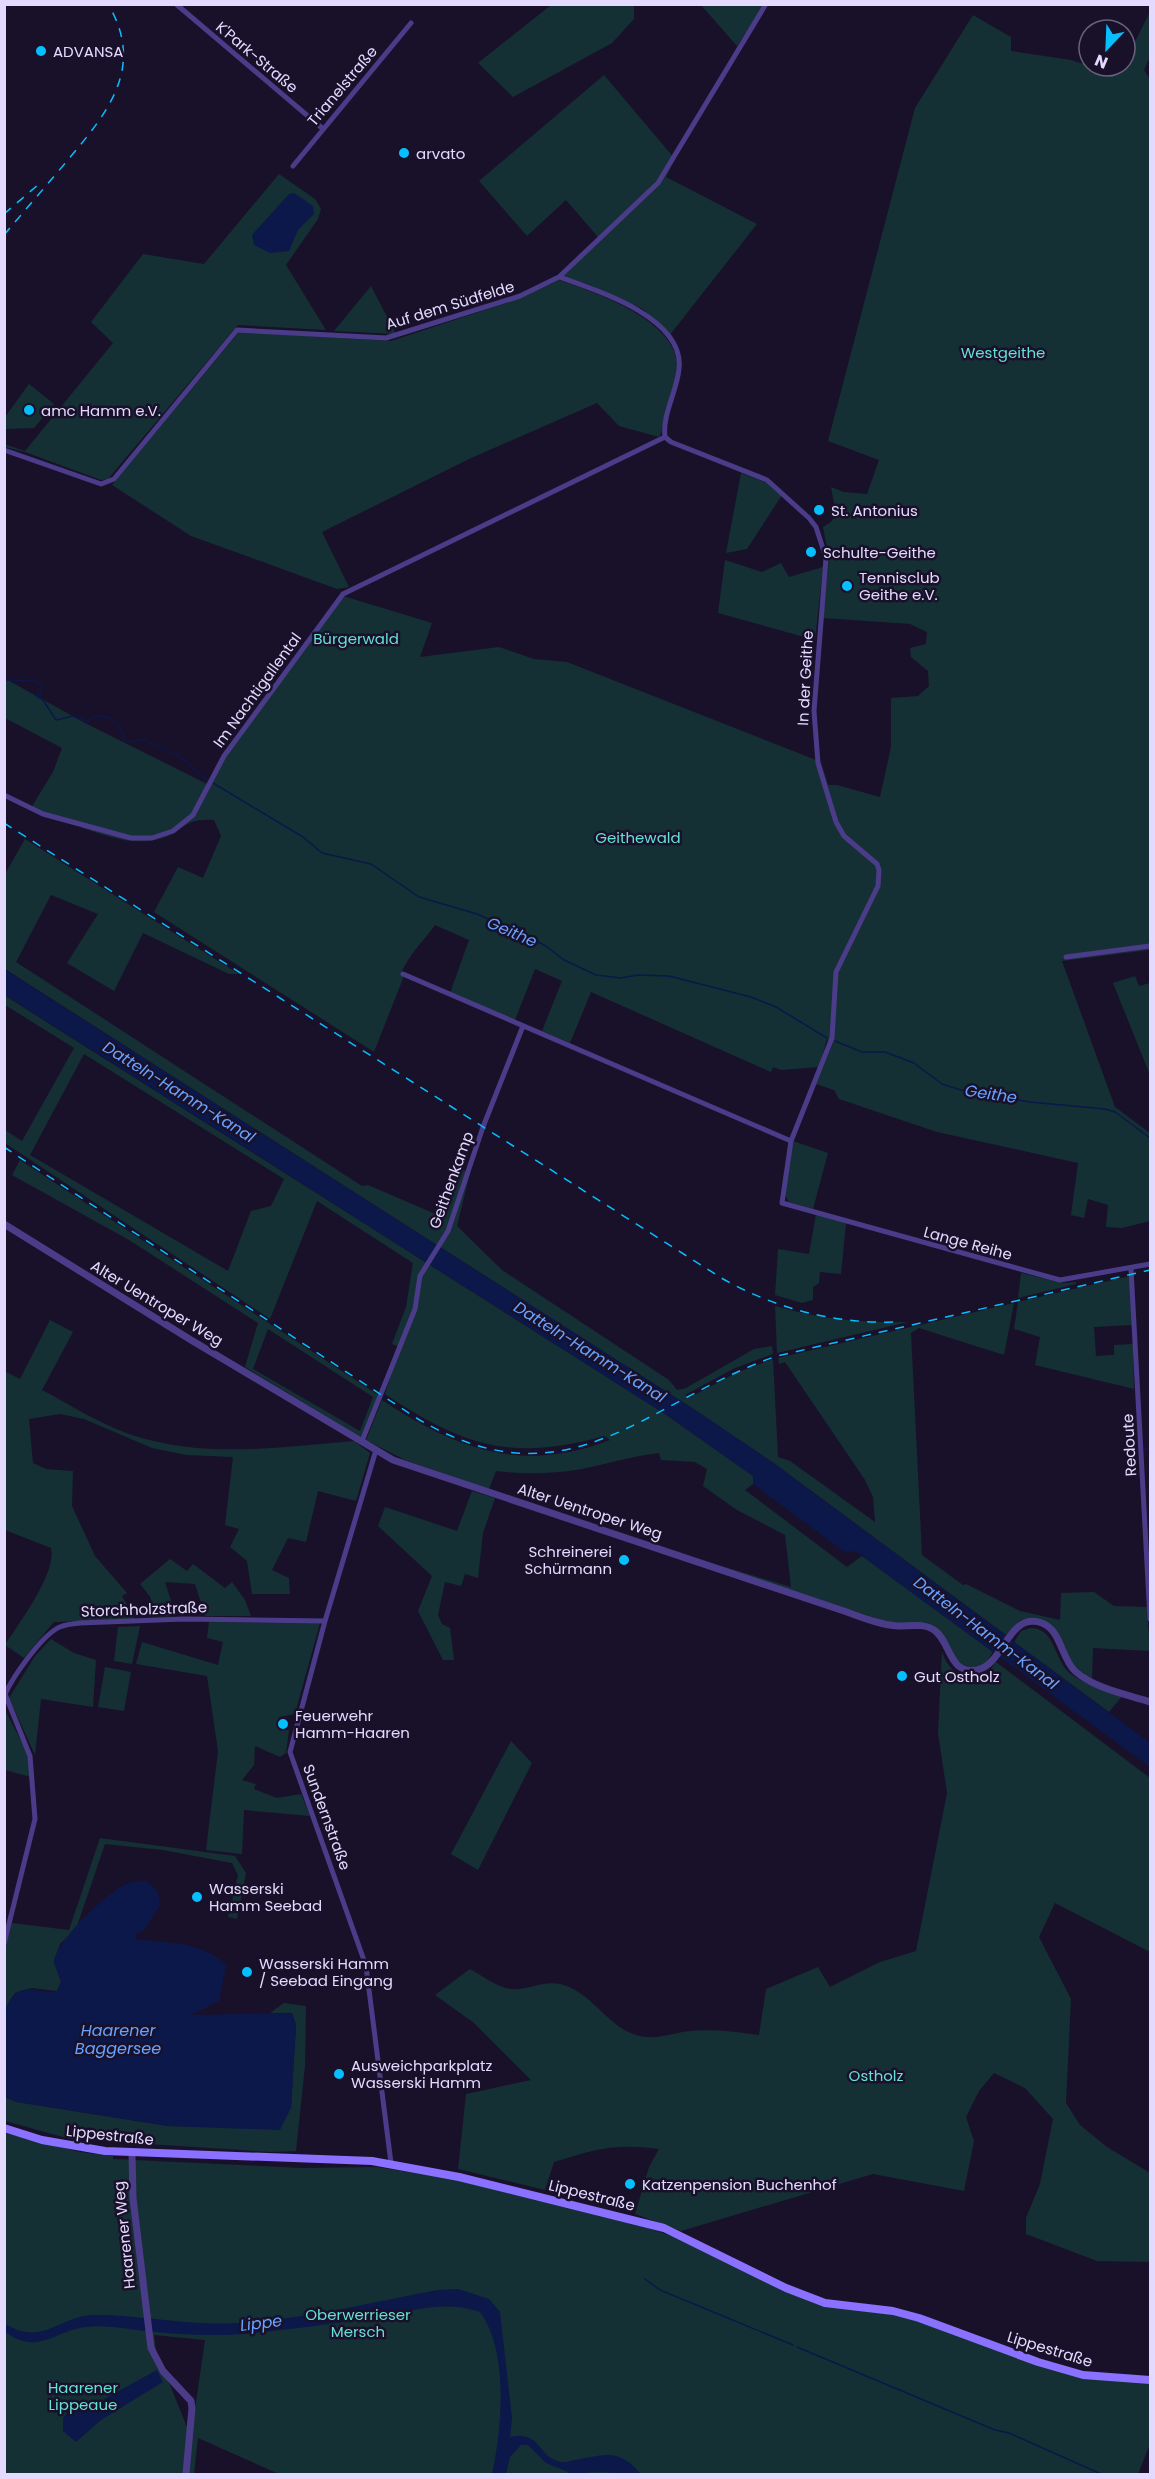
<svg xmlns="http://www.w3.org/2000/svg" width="1155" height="2479" font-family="Poppins,sans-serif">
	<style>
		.green { fill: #143034; fill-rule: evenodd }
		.water { fill: #0b1849 }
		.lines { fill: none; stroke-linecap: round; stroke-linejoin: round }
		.stream { stroke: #0b1849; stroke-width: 1.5 }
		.minor { stroke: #4b3c89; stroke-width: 5 }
		.tertiary { stroke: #4b3c89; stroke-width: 7 }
		.secondary { stroke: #8a71ff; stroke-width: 8 }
		.rail { stroke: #06bfff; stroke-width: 1.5; stroke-dasharray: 9 8; stroke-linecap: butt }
		.poi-dot { fill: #06bfff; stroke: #19112a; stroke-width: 2 }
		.labels { text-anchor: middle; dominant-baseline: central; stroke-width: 5; stroke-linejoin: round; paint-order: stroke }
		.poi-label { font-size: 15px; fill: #e4daff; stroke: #19112a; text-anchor: start }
		.street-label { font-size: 15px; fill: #e4daff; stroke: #19112a }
		.park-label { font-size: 15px; fill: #64e1d5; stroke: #19112a }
		.water-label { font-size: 16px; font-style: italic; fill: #68a2ff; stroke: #19112a }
	</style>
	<rect width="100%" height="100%" fill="#19112a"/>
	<!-- green -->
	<path class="green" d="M551 5H634V19L612 43 513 97 478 63Z
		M701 5H764L737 46Z
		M1150 12V57L1144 70 1150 79V953L1149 950 1062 961 1115 1107 1150 1133V1221L1122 1228 1106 1227 1108 1205 1088 1199 1084 1218 1071 1215 1078 1163 937 1132 839 1099 834 1090 816 1084 833 1043 827 1039 819 1067 781 1070 773 1067 771 1072 591 992 570 1043 542 1031 562 981 535 969 515 1020 450 993 469 940 435 925C423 942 408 955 401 974L404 976 374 1052 154 912 178 867 203 878 221 836 214 820C182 817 184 833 159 839 132 846 108 836 82 828L78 823 31 808 53 772 62 748 5 718 4 678 85 723 209 785 218 765 343 596 432 623 420 657 499 647 534 659 567 662 821 762 828 785H837L880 797 891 747V698L918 696 929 686 928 671 911 657 910 648 926 644 927 632 910 624 823 618 829 557 823 527 831 522 836 514 831 487 844 492 867 494 879 460 828 441 915 108 973 15 1011 37V51L1071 60 1118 75Z
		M604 75 675 159 666 177 757 224 669 336 643 309 588 284 558 275 598 237 566 200 527 236 479 181Z
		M279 174 315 199 321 209 318 219 286 265 326 330 238 325 108 479 101 480 25 452 5 447 4 444 25 451 113 343 91 322 143 254 204 264Z
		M559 280C594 292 677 320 677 366 677 387 666 413 661 433L659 437 619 426 597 403 469 459 322 532 349 587 337 589 191 536 112 485 239 332 391 341 521 298Z
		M371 286 396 334 334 331Z
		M29 384 54 404 34 428 5 429V417Z
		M741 473 770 484 782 495 747 549 726 553Z
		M725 560 762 572 781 563 789 577 823 567 815 640 718 613Z
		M25 839 239 974H229L143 933 114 991 67 963 98 914 51 895 16 962 362 1186 368 1185 440 1216 460 1173 463 1170 470 1173 457 1226 502 1270 669 1380 677 1390 686 1388 754 1349 772 1346 773 1354 735 1368 685 1395 689 1398 736 1373 773 1359 778 1457 790 1461 875 1522 873 1497 865 1480 785 1362 779 1364 778 1358 1014 1303 1004 1355 919 1328 911 1333 922 1555 963 1585 966 1584 1020 1611 1060 1620 1061 1593 1094 1592 1114 1606 1147 1607 1150 1651 1093 1648 1092 1680 1070 1662 1057 1633 1029 1619 1020 1621 1006 1635 775 1464 692 1408 5 969V874Z
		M1135 976 1139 986 1150 983V1075L1113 983Z
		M4 995 665 1414 753 1476V1484L745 1490 847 1567 862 1556 993 1652 985 1664C959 1676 949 1649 938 1630L888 1622 688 1556 791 1587 785 1535 737 1510 703 1486 707 1469 695 1462 661 1460 659 1453C631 1456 604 1465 576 1470 550 1474 522 1474 496 1471L489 1489 405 1460 366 1440 382 1400C456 1449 522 1474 610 1440L604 1436C511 1462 463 1446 385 1394L400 1347 392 1344 406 1307 413 1263 317 1201 270 1319 5 1143V1130L22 1141 74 1048 5 1005ZM84 1054 284 1179 271 1206 251 1211 228 1271 30 1155Z
		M793 1141 828 1153 813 1209 789 1202 785 1195Z
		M20 1160 380 1396 361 1437 245 1367 258 1323 129 1240 12 1175ZM268 1329 373 1397 360 1431 253 1369Z
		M816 1214 846 1223 841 1274 820 1272 819 1283 813 1287V1300L802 1303 775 1295 778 1249 809 1254Z
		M1021 1273 1063 1283 1076 1282V1284L1018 1298Z
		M1130 1276 1132 1325 1094 1327 1096 1356 1114 1355V1345L1133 1344 1134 1389 1035 1365 1040 1337 1014 1329 1018 1302Z
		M775 1306C819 1319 862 1323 908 1322L777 1353Z
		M50 1320 73 1332 42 1390C71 1405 101 1425 132 1435 204 1459 281 1447 354 1441L370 1453 356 1501 318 1491 306 1542 288 1538 272 1570 289 1578 290 1594H252L247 1561 230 1547 239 1529 225 1525 233 1457 186 1455 152 1448 84 1419 60 1414 29 1419 33 1463 46 1469 73 1471 72 1506 95 1556 127 1593 122 1596 135 1619 54 1622 24 1658 5 1645C19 1623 57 1573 51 1548L5 1530 4 1371 20 1379Z
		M472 1491 495 1498 483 1533 478 1578 465 1574 461 1586 445 1582 438 1615 442 1624 450 1628 454 1660H443L418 1611 432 1576 378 1526 385 1507 457 1531Z
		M170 1559 187 1571 193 1564 225 1588 232 1582 245 1600 251 1616H205L195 1584 165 1582 176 1616 151 1617V1598L140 1584Z
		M209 1622 320 1623 295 1714 279 1717 277 1727 289 1730 286 1753 280 1757 255 1746 254 1765 242 1780 256 1784 254 1789 277 1798 301 1794 310 1816 244 1810 242 1854 206 1850 218 1751 207 1676 136 1664 142 1642 218 1665 223 1642 207 1638Z
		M140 1626 132 1664 114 1661 118 1627Z
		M1030 1628C1057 1628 1053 1661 1071 1674 1085 1685 1106 1690 1123 1695L1109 1712 1014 1642 1021 1631Z
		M51 1639 74 1653 96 1660 93 1707 41 1699 35 1755 9 1698 35 1656Z
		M942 1651C948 1673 965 1680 986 1675L996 1662 1150 1778V1952L1055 1903 1039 1937 1071 1999 1066 2103 1080 2125 1107 2147 1150 2173V2262L1097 2261 1026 2234V2218L1040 2184 1053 2119 1025 2088 994 2073 979 2091 966 2117 974 2141 964 2191 873 2174 681 2231 635 2214 649 2167 659 2149C616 2143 595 2149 554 2162L545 2190 458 2169 466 2094 531 2080 474 2023 435 1995 470 1969C481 1975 494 1985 506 1988 527 1994 544 1976 569 1987 595 1998 608 2026 636 2035 656 2041 671 2033 690 2031 713 2029 736 2032 759 2035L766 1989 818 1967 830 1987 880 1962 916 1951 947 1793 938 1733Z
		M105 1667 131 1672 124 1711 98 1707Z
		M6 1712 29 1756 31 1777 5 1770Z
		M511 1741 532 1763 478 1870 451 1854Z
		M100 1838 235 1856 246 1873 237 1919 228 1917 238 1875 232 1863 163 1850 105 1844 76 1929 60 1944 54 1962 61 1982 57 1991 32 1988 15 1993 5 2009V1948L12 1923 69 1930Z
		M284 2003 306 2006 305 2066 296 2151 270 2152 70 2139 5 2121 4 2097 17 2102 168 2126 218 2127 291 2108 296 2025 292 2013H270Z
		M5 2133 80 2152 113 2156V2159L303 2168 377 2167 464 2181 638 2225 691 2242 826 2301 893 2308 929 2317 1039 2360 1083 2372 1150 2378V2444L1138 2474H279L198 2438 194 2474H5ZM154 2335 205 2340 191 2437 170 2385 158 2365Z"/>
	<!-- water -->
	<path class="water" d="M294 193 313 206 314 214 298 230 289 251 270 253 254 245 252 235 289 194Z
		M4 969 692 1408 775 1464 1150 1743V1767L862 1556 854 1551 846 1553 753 1484V1476L665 1414 5 995Z
		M147 1881 158 1892 160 1905 144 1930 136 1934V1939C171 1944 199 1940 226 1965L219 2001 191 2015 292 2013 296 2025 291 2108 280 2130 168 2126 17 2102 5 2097V2009C20 1978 31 1994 57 1991L61 1982 54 1962C56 1941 105 1895 124 1885 132 1881 139 1881 147 1881Z
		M458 2289 489 2299 500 2312 512 2418 510 2437C543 2431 536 2457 561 2462 565 2463 570 2461 574 2460 605 2455 618 2447 641 2474L597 2472 567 2474 568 2472 546 2463 528 2445H521L510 2457 506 2474H492C502 2429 509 2351 480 2312 445 2299 407 2312 372 2318 330 2324 287 2330 245 2334 216 2336 183 2335 154 2332 131 2330 109 2324 86 2327 53 2331 39 2356 5 2332L4 2323C42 2348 60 2315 95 2315 142 2315 189 2326 236 2323 304 2320 371 2302 438 2290Z
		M157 2370 163 2382 101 2420 76 2442 63 2431V2418L71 2407 85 2408 95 2404Z"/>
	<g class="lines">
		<!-- stream -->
		<path class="stream" d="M4 680 34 681 42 685 41 694 35 695 43 700 56 720 73 716 89 722 91 718C109 711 121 723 124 740L130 742 145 739C156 747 168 750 179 756 191 763 196 774 208 780
			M213 783 303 837 322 853 371 864 419 897 477 914 518 932 546 946 564 960 596 975 621 978 638 975 669 976 751 997 776 1007 827 1038
			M835 1041 862 1052H885L914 1063 942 1084 961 1090 1030 1102 1105 1109 1115 1112 1150 1138
			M1145 1449H1150
			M645 2279 660 2290 793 2345
			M797 2347 995 2430 1009 2433 1101 2474"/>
		<!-- minor -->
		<path class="minor" d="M176 4 322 128
			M293 166 411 23
			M559 277C597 290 685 318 679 369 677 391 662 415 665 437
			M665 437 671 442 767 480 809 518 816 527 826 558 814 711 818 763 836 822 844 836 877 864 879 870 878 886 836 972 832 1038 791 1141 782 1203 1060 1280 1150 1264
			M4 450 101 484 114 479 237 330 386 338 520 296 559 277 658 183 766 4
			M4 795 43 814 131 838H152L173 831 193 815 224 756 343 594 665 437
			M1066 957 1150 946
			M403 974 791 1141
			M1131 1269 1150 1619
			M362 1441 415 1309 420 1276 448 1231 483 1127 523 1026
			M376 1450 325 1621 290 1752 366 1966 391 2163
			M4 1944 35 1819 30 1756 5 1694C14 1675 39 1640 56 1629 63 1624 72 1624 80 1623L184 1619 325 1621"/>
		<!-- tertiary -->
		<path class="tertiary" d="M4 1224 191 1340 393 1460 841 1610C859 1616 879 1625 898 1626 910 1626 924 1623 934 1630 951 1641 948 1675 977 1670 1004 1665 1008 1611 1042 1623 1061 1630 1061 1658 1075 1671 1095 1689 1126 1694 1150 1702
			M132 2153 133 2198 151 2348 163 2371 191 2401 192 2408 186 2474"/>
		<!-- secondary -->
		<path class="secondary" d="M4 2128 42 2140 105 2151 372 2161 459 2177 664 2228 786 2288 825 2303 893 2311 919 2318 1038 2362 1083 2375 1150 2380"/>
		<!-- rail -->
		<path class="rail" d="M4 214 39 184
			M4 235C25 210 46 186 67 161 107 113 146 68 108 4
			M4 823 723 1279C777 1309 835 1324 896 1322
			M4 1147 418 1419C569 1508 644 1402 777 1356L1150 1270"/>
	</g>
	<!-- markers -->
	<g class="poi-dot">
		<circle cx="41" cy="51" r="6"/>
		<circle cx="404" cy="153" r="6"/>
		<circle cx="29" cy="410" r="6"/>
		<circle cx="819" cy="510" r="6"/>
		<circle cx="811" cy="552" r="6"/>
		<circle cx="847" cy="586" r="6"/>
		<circle cx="624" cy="1560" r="6"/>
		<circle cx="902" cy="1676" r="6"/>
		<circle cx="283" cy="1724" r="6"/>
		<circle cx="197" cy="1897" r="6"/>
		<circle cx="247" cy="1972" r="6"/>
		<circle cx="339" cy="2074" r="6"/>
		<circle cx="630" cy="2184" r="6"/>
	</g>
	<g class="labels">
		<!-- poi labels -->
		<g class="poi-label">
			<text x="53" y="51">ADVANSA</text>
			<text x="416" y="153">arvato</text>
			<text x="41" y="410">amc Hamm e.V.</text>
			<text x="831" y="510">St. Antonius</text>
			<text x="823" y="552">Schulte-Geithe</text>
			<text x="859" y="577">Tennisclub<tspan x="859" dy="17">Geithe e.V.</tspan></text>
			<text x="612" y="1551" text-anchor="end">Schreinerei<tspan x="612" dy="17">Schürmann</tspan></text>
			<text x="914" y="1676">Gut Ostholz</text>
			<text x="295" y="1715">Feuerwehr<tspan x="295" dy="17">Hamm-Haaren</tspan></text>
			<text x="209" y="1888">Wasserski<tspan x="209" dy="17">Hamm Seebad</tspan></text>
			<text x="259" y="1963">Wasserski Hamm<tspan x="259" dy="17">/ Seebad Eingang</tspan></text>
			<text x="351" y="2065">Ausweichparkplatz<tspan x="351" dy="17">Wasserski Hamm</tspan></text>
			<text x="642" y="2184">Katzenpension Buchenhof</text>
		</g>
		<!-- street labels -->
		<g class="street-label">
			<text transform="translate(257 57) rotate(40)">K'Park-Straße</text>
			<text transform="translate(342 86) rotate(-50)">Trianelstraße</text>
			<text transform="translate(450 305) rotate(-17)">Auf dem Südfelde</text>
			<text transform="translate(805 678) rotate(-87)">In der Geithe</text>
			<text transform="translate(257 690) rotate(-54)">Im Nachtigallental</text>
			<text transform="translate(451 1180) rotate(-70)">Geithenkamp</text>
			<text transform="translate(968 1243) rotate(15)">Lange Reihe</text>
			<text transform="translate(157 1303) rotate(31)">Alter Uentroper Weg</text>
			<text transform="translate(1129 1445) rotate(-93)">Redoute</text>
			<text transform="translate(590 1511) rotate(18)">Alter Uentroper Weg</text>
			<text transform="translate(144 1609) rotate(-2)">Storchholzstraße</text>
			<text transform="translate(327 1817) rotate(70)">Sundernstraße</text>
			<text transform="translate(110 2135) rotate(6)">Lippestraße</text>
			<text transform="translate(592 2195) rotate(14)">Lippestraße</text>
			<text transform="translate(124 2235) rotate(-96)">Haarener Weg</text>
			<text transform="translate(1050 2349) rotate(17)">Lippestraße</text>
		</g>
		<!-- park labels -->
		<g class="park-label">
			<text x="1003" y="352">Westgeithe</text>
			<text x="356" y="638">Bürgerwald</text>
			<text x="638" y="837">Geithewald</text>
			<text x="876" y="2075">Ostholz</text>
			<text x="358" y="2314">Oberwerrieser<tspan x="358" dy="17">Mersch</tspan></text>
			<text x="83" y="2387">Haarener<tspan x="83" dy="17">Lippeaue</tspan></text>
		</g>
		<!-- water labels -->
		<g class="water-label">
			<text transform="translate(512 932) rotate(23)">Geithe</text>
			<text transform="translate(179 1092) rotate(32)">Datteln-Hamm-Kanal</text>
			<text transform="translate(991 1094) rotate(8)">Geithe</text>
			<text transform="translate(590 1352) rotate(32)">Datteln-Hamm-Kanal</text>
			<text transform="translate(986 1633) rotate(37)">Datteln-Hamm-Kanal</text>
			<text x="118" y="2030">Haarener<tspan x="118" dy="18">Baggersee</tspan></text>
			<text transform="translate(261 2323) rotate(-7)">Lippe</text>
		</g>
	</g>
	<!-- border -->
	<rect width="1155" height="2479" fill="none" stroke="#e4daff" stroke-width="12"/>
	<!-- north arrow -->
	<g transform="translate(1107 48) rotate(203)"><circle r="28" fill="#19112a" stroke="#6a617f" stroke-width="1.5"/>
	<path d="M0-4.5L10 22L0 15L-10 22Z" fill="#06bfff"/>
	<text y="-9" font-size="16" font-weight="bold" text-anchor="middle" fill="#e4daff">N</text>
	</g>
</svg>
